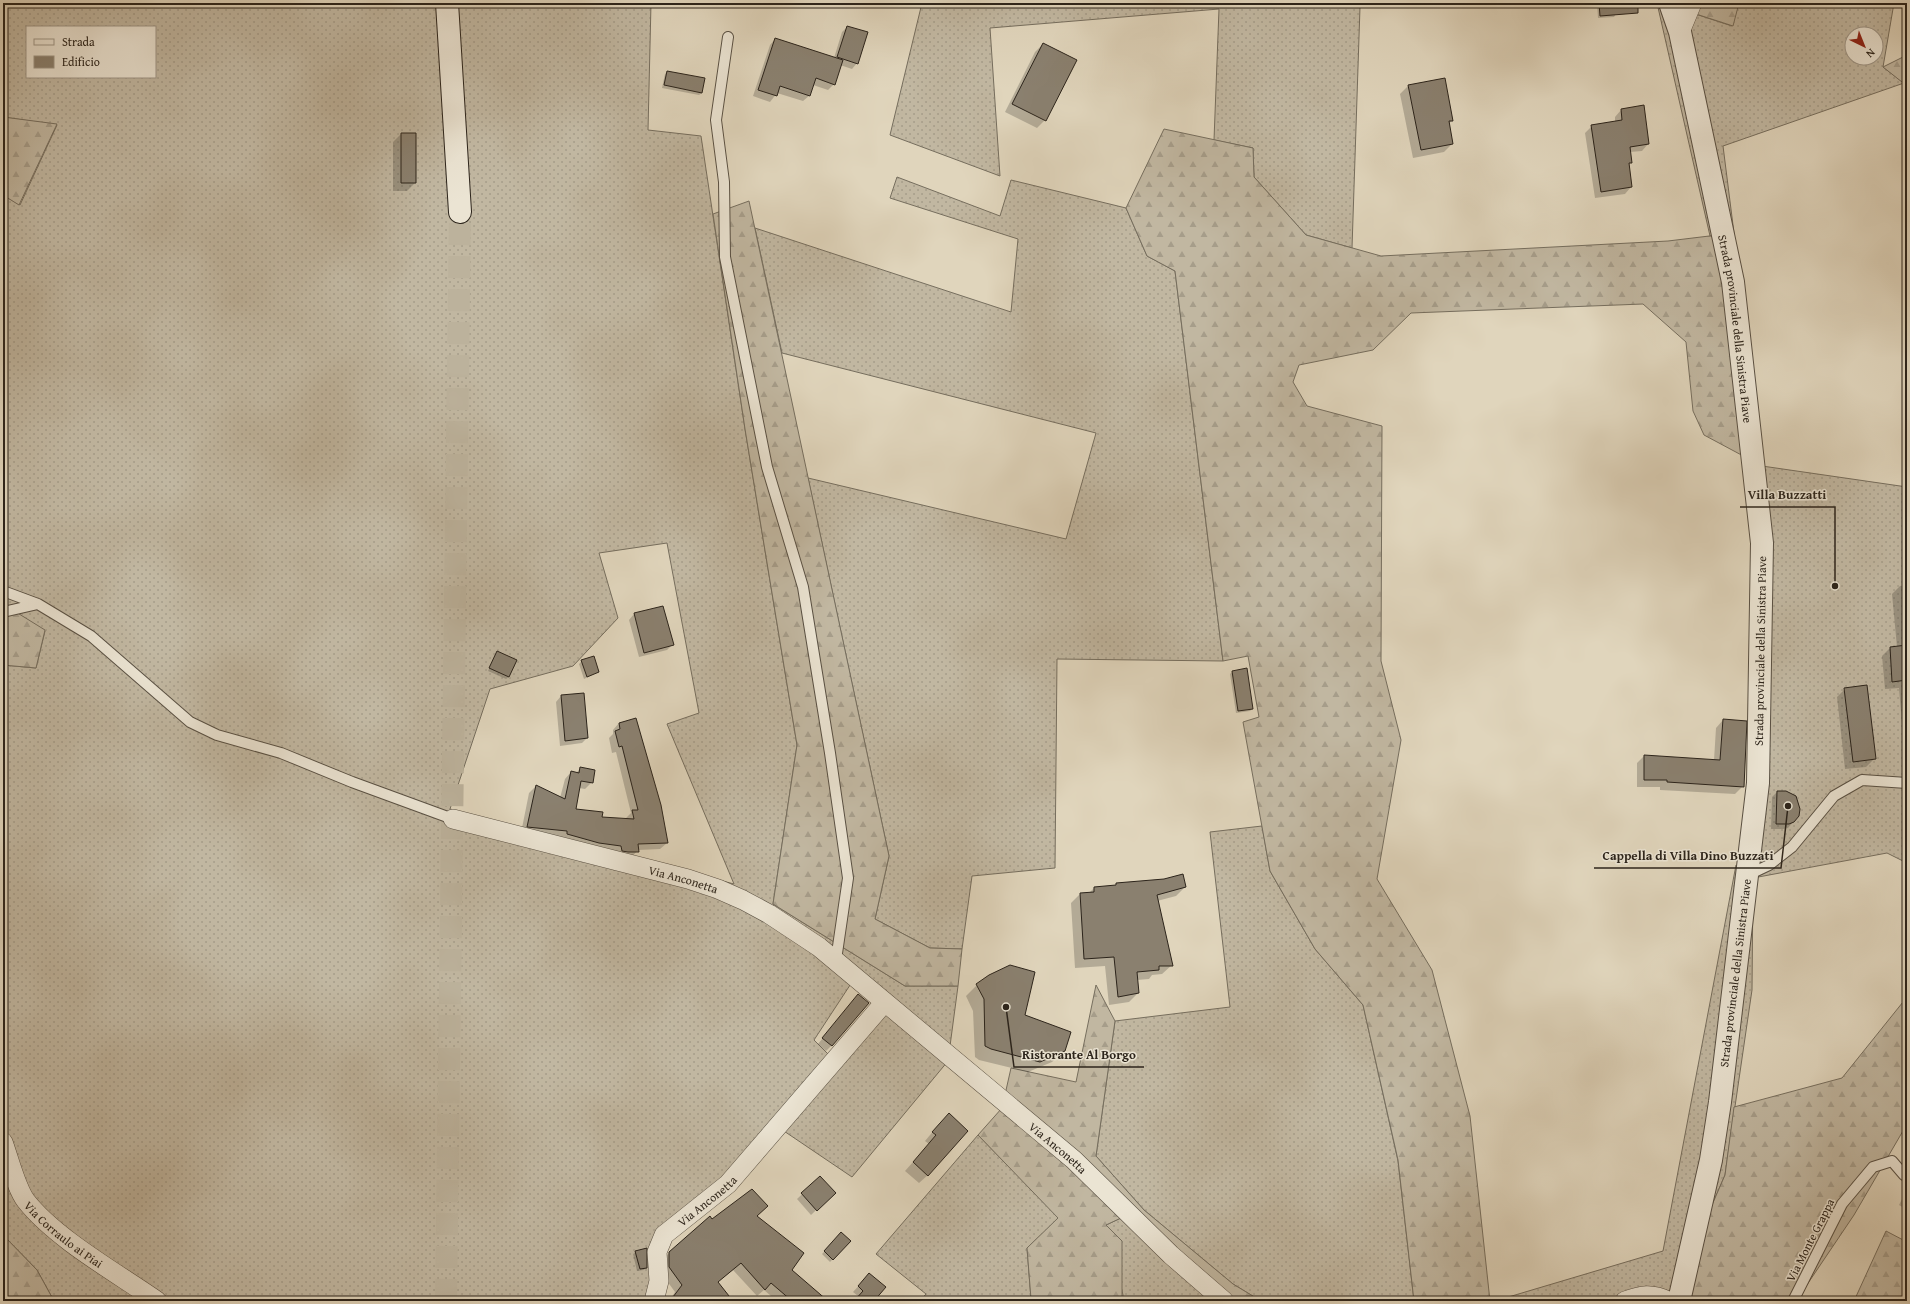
<svg xmlns="http://www.w3.org/2000/svg" width="1910" height="1304" font-family="'Gentium Book Plus',serif">
	<style>
		.grass { fill: url(#grass-dots); stroke: #766e5e; fill-rule: evenodd }
		.forest { fill: url(#forest-firs); stroke: #766e5e }
		.shadow { fill: #0003 }
		.building { fill: #8a806f; stroke: #2c241b }
		.lines { fill: none; stroke-linecap: round; stroke-linejoin: round }
		.secondary-tunnel { stroke: #bcb29c; stroke-width: 22; stroke-dasharray: 22 11; stroke-linecap: butt }
		.service-casing { stroke: #595043; stroke-width: 12 }
		.minor-casing { stroke: #595043; stroke-width: 20 }
		.tertiary-casing { stroke: #595043; stroke-width: 24 }
		.secondary-casing { stroke: #2c241b; stroke-width: 24 }
		.service { stroke: #ebe4d3; stroke-width: 10 }
		.minor { stroke: #ebe4d3; stroke-width: 19 }
		.tertiary { stroke: #ebe4d3; stroke-width: 22 }
		.secondary { stroke: #ebe4d3; stroke-width: 22 }
		.labels { text-anchor: middle; dominant-baseline: central; stroke-width: 3; stroke-linejoin: round; paint-order: stroke }
		.street-label { font-size: 12px; fill: #2c241b; stroke: #ebe4d3 }
		.leader { fill: none; stroke: #2c241b; stroke-width: 1.5 }
		.callout-dot { fill: #2c241b; stroke: #ebe4d3; stroke-width: 1.5 }
		.callout-label { font-size: 13px; text-anchor: middle; font-weight: bold; fill: #2c241b; stroke: #ebe4d3; stroke-width: 3; stroke-linejoin: round; paint-order: stroke }
	</style>
	<defs>
		<pattern id="grass-dots" width="8" height="8" patternUnits="userSpaceOnUse"><rect width="8" height="8" fill="#c1b7a1"/><path d="M2 2h.1M6 6h.1" fill="none" stroke="#a69d8a" stroke-width="1.8" stroke-linecap="round"/></pattern>
		<pattern id="forest-firs" width="22" height="20" patternUnits="userSpaceOnUse"><rect width="22" height="20" fill="#c1b7a1"/><path d="M5 1l3.5 6h-7zM16 11l3.5 6h-7z" fill="#a69d8a"/></pattern>
	</defs>
	<rect width="100%" height="100%" fill="#e0d5bc"/>
	<filter id="stains"><feTurbulence type="fractalNoise" baseFrequency=".005" numOctaves="4"/><feColorMatrix values="0 0 0 0 .2 0 0 0 0 .09 0 0 0 0 .02 0 0 0 .5 -.17"/></filter>
	<radialGradient id="worn" r=".72"><stop offset=".6" stop-color="#630" stop-opacity="0"/><stop offset="1" stop-color="#630" stop-opacity=".3"/></radialGradient>
	<!-- grass -->
	<path class="grass" d="M3 3H651L648 130 701 136 745 429 797 745 773 904 905 986H958L948 1061 852 1177 778 1127 670 1237 646 1301H54L37 1270 3 1235V1200L5 1191 3 1184V665L36 668 45 631 3 604V195L20 205 57 125 3 117ZM27 27H155V77H27ZM667 543 699 713 667 724 734 884 450 809 490 689 573 666 618 618 599 553ZM856 976 886 1003 835 1061 814 1040Z
		M922 3H1380L1360 7 1352 248 1306 235 1254 177 1253 148 1214 140 1219 9 990 28 1000 176 890 135Z
		M1657 3H1662L1732 26 1739 3H1894L1883 67 1904 83 1723 146 1734 233 1710 236ZM1852 34H1876V58H1852Z
		M897 177 1000 216 1011 180 1126 208 1147 256 1175 271 1223 661 1057 659 1055 868 972 876 962 949 930 948 875 919 889 856 808 478 1066 539 1096 433 782 353 755 228 1011 312 1018 239 890 198Z
		M1762 466 1907 487V863L1887 853 1753 878 1752 990 1725 1175 1699 1235 1681 1301H1495L1663 1251 1736 865 1752 877Z
		M1262 826 1270 871 1315 949 1363 1005 1398 1161 1414 1301H1261L1233 1284 1144 1210 1096 1156 1115 1021 1230 1007 1210 832Z
		M978 1135 1059 1218 1027 1248 1031 1299 1033 1301H920L926 1294 876 1254Z
		M1121 1218 1232 1301H1122L1123 1295 1106 1225Z"/>
	<!-- forest -->
	<path class="forest" d="M1662 3H1739L1733 26Z
		M1907 55V86L1883 67Z
		M3 117 57 124 19 205 3 195Z
		M1164 129 1253 148 1254 177 1306 235 1381 256 1668 241 1734 233 1762 466 1704 435 1693 411 1686 342 1643 304 1411 313 1373 350 1299 365 1293 382 1307 406 1382 426 1381 661 1401 740 1377 879 1432 970 1470 1116 1490 1301H1414L1398 1160 1363 1005 1315 949 1270 871 1243 722 1259 717 1248 656 1223 661 1175 271 1147 256 1126 208Z
		M749 201 889 856 875 919 930 948 962 949 958 986H905L773 904 797 745 745 429 713 214Z
		M3 604 45 630 36 668 3 665Z
		M1096 985 1115 1021 1096 1156 1144 1210 1233 1284 1261 1301H1232L1121 1218 1106 1225 1122 1241V1301H1033L1031 1299 1027 1248 1058 1218 978 1135 1002 1108 1011 1068 1076 1082Z
		M1907 997V1124L1854 1215 1796 1301H1681L1699 1235 1725 1175 1734 1107 1842 1078Z
		M1886 1231 1907 1242V1301H1854Z
		M3 1235 37 1270 54 1301H3Z"/>
	<!-- shadow -->
	<path class="shadow" d="M865 3H884L879 8Z
		M1597 3H1615L1616 14 1614 17 1598 18Z
		M847 27 857 63 852 69 840 65 834 84 828 90 813 85 809 96 803 101 777 93 770 102 753 96 770 45 775 39 834 58 842 32Z
		M1043 44 1045 120 1037 128 1005 112 1035 52Z
		M667 72 702 93 699 95 662 88 665 74Z
		M1408 86 1452 121 1449 123 1452 144 1444 152 1413 158 1400 94Z
		M1643 106 1648 144 1642 151 1630 152 1631 162 1628 165 1631 187 1625 194 1595 198 1585 133 1592 126 1615 122V117L1621 110Z
		M401 134 415 183 407 191H393V142Z
		M1907 585V760H1905L1899 688 1885 689 1882 656 1890 648 1897 647 1892 594 1900 586Z
		M663 607 673 644 667 650 639 657 629 620 634 614Z
		M497 653 509 677 506 679 488 671Z
		M582 661 598 672 584 679 579 664Z
		M1232 672 1252 709 1250 711 1236 713 1230 674Z
		M1845 689 1875 758 1866 767 1845 769 1837 697Z
		M583 694 587 738 582 743 560 746 556 702 561 696Z
		M1723 720 1743 786 1735 794 1660 790V787H1637V763L1644 756 1714 760 1716 728Z
		M619 723 667 843 660 849 638 850 631 858 521 833 529 793 536 786 560 798 565 779 571 772 576 773 581 768 592 782 585 789 579 788 575 810 601 818 626 820V818L631 813 616 752 612 753 609 738 613 734V730Z
		M1777 792 1793 822 1788 828 1783 829H1771L1772 797Z
		M1117 884 1185 887 1176 896 1157 901 1172 965 1162 974 1152 975 1149 979 1137 980 1138 993 1129 1002 1109 1005 1105 966 1075 968 1071 903 1080 894 1089 893 1094 888 1115 886Z
		M977 985 1024 1016 1064 1050 1052 1062 1028 1072 979 1060 975 1057 973 1011 966 996Z
		M853 1001 832 1045 826 1051 818 1044Z
		M940 1123 928 1175 919 1183 905 1171 929 1144 925 1141Z
		M820 1177 834 1193 811 1215 797 1199Z
		M1907 1189V1210L1899 1205Z
		M756 1217 791 1270 827 1301H777L764 1290 757 1296 733 1270 717 1282 732 1301H669L675 1292 662 1274V1260L670 1252 712 1221Z
		M841 1234 850 1242 830 1262 822 1254Z
		M636 1252 646 1267 644 1270 637 1271 633 1254Z
		M864 1280 873 1301H856L858 1296 853 1292Z"/>
	<!-- building -->
	<path class="building" d="M1599 3H1638V13L1600 16Z
		M847 26 868 32 858 64 837 57Z
		M775 38 843 60 835 85 816 78 810 96 780 86 777 96 758 90Z
		M1043 43 1077 60 1046 121 1012 104Z
		M667 71 705 78 702 93 664 85Z
		M1445 78 1453 121H1449L1453 144 1421 150 1408 85Z
		M1644 105 1649 144 1630 147 1632 163H1629L1632 187 1601 192 1591 125 1622 120 1621 109Z
		M401 133H416V183H401Z
		M663 606 674 645 644 653 634 613Z
		M1907 645V680L1892 682 1890 647Z
		M497 651 517 660 509 677 489 668Z
		M594 656 599 672 587 677 581 660Z
		M1247 668 1253 709 1238 711 1232 671Z
		M1867 685 1876 759 1853 762 1844 688Z
		M584 693 588 738 565 741 561 695Z
		M636 718 661 805 668 843 638 844 639 852H628L622 851 621 846 599 843 567 834V831L527 827 536 785 565 799 571 771 579 773 580 767 595 770 593 783 581 781 576 809 603 812 602 817 634 819 632 810H638L622 746 619 747 615 731 620 729 619 723Z
		M1723 719 1747 721 1744 787 1667 782V780H1644V755L1720 760Z
		M1777 791H1786L1796 796 1800 809 1799 816 1794 822 1789 824H1776Z
		M1183 874 1186 887 1157 895 1173 966H1159V970L1137 972 1139 993 1118 997 1114 957 1084 959 1080 893 1094 892V887L1116 885V883L1164 879Z
		M1010 965 1035 972 1025 1015 1071 1032 1065 1051 1040 1062 991 1049 985 1046 984 999 976 984 989 975Z
		M858 994 869 1003 832 1046 822 1038Z
		M949 1113 968 1131 928 1176 913 1162 936 1135 932 1132Z
		M820 1176 836 1193 817 1211 801 1193Z
		M752 1189 768 1206 757 1216 804 1253 792 1270 828 1301H792L771 1283 765 1290 741 1263 718 1282 733 1301H670L682 1285 669 1267V1252L710 1216 712 1219Z
		M841 1232 851 1241 833 1260 824 1251Z
		M647 1248V1268L640 1269 635 1251Z
		M869 1273 886 1287 874 1301H854L863 1291 858 1286Z"/>
	<g class="lines">
		<!-- secondary-tunnel -->
		<path class="secondary-tunnel" d="M446 1301 460 212"/>
		<defs>
			<path id="service" d="M728 37 716 120 724 182 725 257 767 467 803 587 830 753 848 878 836 960
				M3 591 38 604 91 636 190 722 217 735 281 753 352 782 453 819
				M3 612 38 604
				M1748 875 1769 865 1792 847 1834 796 1862 780 1907 783
				M1793 1301 1842 1204 1873 1167 1892 1161 1904 1175"/>
			<g id="minor">
				<path d="M1680 32 1692 3"/>
				<path id="s1" d="M453 819 688 879 718 889 743 900 769 914 819 947 1074 1160 1171 1255 1224 1301"/>
				<path id="s2" d="M3 1142C9 1158 16 1188 26 1201 56 1239 117 1273 157 1301"/>
				<path id="s3" d="M654 1301 659 1281 657 1252 664 1235 728 1184 884 1003"/>
				<path d="M1625 1301C1641 1295 1652 1293 1668 1301"/>
			</g>
			<g id="tertiary">
				<path id="s4" d="M1670 3 1680 32 1733 282 1762 543 1758 783 1720 1102 1711 1160 1679 1301"/>
			</g>
			<path id="secondary" d="M447 3 460 212"/>
		</defs>
		<!-- service casing -->
		<use href="#service" class="service-casing"/>
		<!-- minor casing -->
		<use href="#minor" class="minor-casing"/>
		<!-- tertiary casing -->
		<use href="#tertiary" class="tertiary-casing"/>
		<!-- secondary casing -->
		<use href="#secondary" class="secondary-casing"/>
		<!-- service -->
		<use href="#service" class="service"/>
		<!-- minor -->
		<use href="#minor" class="minor"/>
		<!-- tertiary -->
		<use href="#tertiary" class="tertiary"/>
		<!-- secondary -->
		<use href="#secondary" class="secondary"/>
	</g>
	<g class="labels">
		<!-- street labels -->
		<g class="street-label">
			<text stroke="none"><textPath href="#s4" startOffset="333">Strada provinciale della Sinistra Piave</textPath></text>
			<text transform="translate(1760 651) rotate(-89)">Strada provinciale della Sinistra Piave</text>
			<text stroke="none"><textPath href="#s1" startOffset="238">Via Anconetta</textPath></text>
			<text transform="translate(1735 973) rotate(-83)">Strada provinciale della Sinistra Piave</text>
			<text stroke="none"><textPath href="#s1" startOffset="703">Via Anconetta</textPath></text>
			<text stroke="none"><textPath href="#s3" startOffset="123">Via Anconetta</textPath></text>
			<text stroke="none"><textPath href="#s2" startOffset="114">Via Corraulo ai Piai</textPath></text>
			<text transform="translate(1810 1240) rotate(-63)">Via Monte Grappa</text>
		</g>
	</g>
	<!-- callouts -->
	<path class="leader" d="M1835 586L1835 507H1740M1788 806L1781 868H1594M1006 1007L1014 1067H1144"/>
	<g class="callout-dot">
		<circle cx="1835" cy="586" r="4"/>
		<circle cx="1788" cy="806" r="4"/>
		<circle cx="1006" cy="1007" r="4"/>
	</g>
	<g class="callout-label">
		<text x="1787" y="499">Villa Buzzatti</text>
		<text x="1688" y="860">Cappella di Villa Dino Buzzati</text>
		<text x="1079" y="1059">Ristorante Al Borgo</text>
	</g>
	<!-- margin -->
	<rect width="1910" height="1304" fill="none" stroke="#e0d5bc" stroke-width="16"/>
	<rect x="4" y="4" width="1902" height="1296" fill="none" stroke="#2c241b" stroke-width="2"/>
	<rect x="8" y="8" width="1894" height="1288" fill="none" stroke="#2c241b"/>
	<!-- legend -->
	<rect x="26" y="26" width="130" height="52" fill="#ebe4d3" stroke="#9f9789"/>
	<rect x="34" y="39" width="20" height="6" fill="#ebe4d3" stroke="#9f9789"/>
	<text x="62" y="46" font-size="12" fill="#2c241b">Strada</text>
	<rect x="34" y="56" width="20" height="12" fill="#8a806f" stroke="#9f9789"/>
	<text x="62" y="66" font-size="12" fill="#2c241b">Edificio</text>
	<!-- north arrow -->
	<g transform="translate(1864 46) rotate(137)"><circle r="19" fill="#ebe4d3" stroke="#9f9789"/>
	<path d="M0-3L7 15L0 10L-7 15Z" fill="#8f2418"/>
	<text y="-6" font-size="11" font-weight="bold" text-anchor="middle" fill="#2c241b">N</text>
	</g>
	<rect width="100%" height="100%" filter="url(#stains)"/>
	<rect width="100%" height="100%" fill="url(#worn)"/>
</svg>
